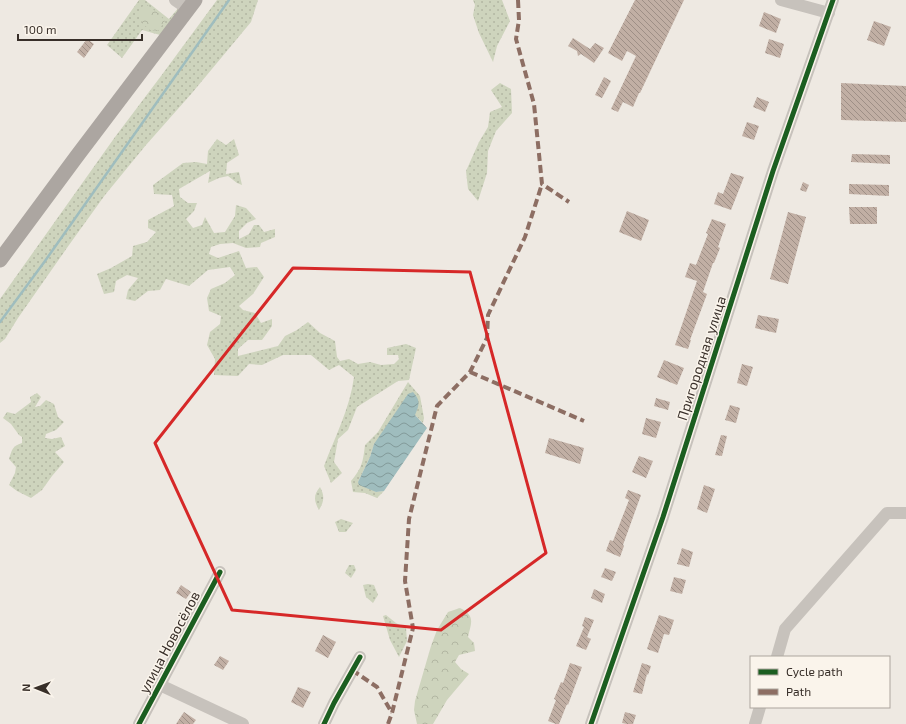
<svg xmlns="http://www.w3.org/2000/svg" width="906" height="724" font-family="'Exo 2',sans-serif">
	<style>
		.grass { fill: url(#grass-dots) }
		.forest { fill: url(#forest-crowns) }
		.water { fill: url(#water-waves) }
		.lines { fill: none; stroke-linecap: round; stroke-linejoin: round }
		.stream { stroke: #9fbdbe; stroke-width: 2.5 }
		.building { fill: url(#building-back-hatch) }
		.minor { stroke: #c7c2bc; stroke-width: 12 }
		.major { stroke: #aca6a1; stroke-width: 15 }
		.quiet { stroke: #8d6e63; stroke-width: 4; stroke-dasharray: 8 4; stroke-linecap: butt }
		.cycleway-casing { stroke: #faf4eb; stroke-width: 8 }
		.cycleway { stroke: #1b5e20; stroke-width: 5 }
		.marked { fill: none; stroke: #d62828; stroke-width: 3; stroke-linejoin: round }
		.labels { text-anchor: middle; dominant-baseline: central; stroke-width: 3; stroke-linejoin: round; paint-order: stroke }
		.street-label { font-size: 14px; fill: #382f29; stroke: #faf4eb }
	</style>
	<defs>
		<pattern id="grass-dots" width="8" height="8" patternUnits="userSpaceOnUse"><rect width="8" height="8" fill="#ced4bd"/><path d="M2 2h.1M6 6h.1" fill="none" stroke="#b2b6a2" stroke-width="1.8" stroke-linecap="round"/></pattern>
		<pattern id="forest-crowns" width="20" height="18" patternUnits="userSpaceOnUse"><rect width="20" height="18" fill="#ced4bd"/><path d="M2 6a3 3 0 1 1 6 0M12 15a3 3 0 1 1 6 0" fill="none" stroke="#b2b6a2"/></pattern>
		<pattern id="water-waves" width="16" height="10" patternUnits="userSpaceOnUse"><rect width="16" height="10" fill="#9fbdbe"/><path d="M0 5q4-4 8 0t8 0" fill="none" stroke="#839a9a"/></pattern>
		<pattern id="building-back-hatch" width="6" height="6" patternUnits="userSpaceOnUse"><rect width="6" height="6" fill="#c1afa4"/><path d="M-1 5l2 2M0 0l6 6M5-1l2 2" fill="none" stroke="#9e8f86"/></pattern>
	</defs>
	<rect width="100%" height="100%" fill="#eee9e2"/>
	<!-- grass -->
	<path class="grass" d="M139 0H145L169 19 180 6 181 8 160 35 142 30 122 58 107 45Z
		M217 0H258L251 22 192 93 146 145 105 195 69 245 18 318 5 339 0 343V299L115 137 161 76Z
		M473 0H502L510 21 497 46 493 62 479 33 473 15 475 5Z
		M500 83 511 89 512 113 496 131 488 151 487 173 478 201 468 189 466 171 479 142 488 127 490 112 502 107 491 90Z
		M217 139 226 145 234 139 239 155 227 163 226 174 239 172 242 185 237 183 228 176 219 178 208 183 210 171 179 189 180 197 188 203H197L194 211 186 219 193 228 202 225 205 217 214 233 225 232 235 216 236 205 246 208 256 219 247 223 239 231V239L249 234 254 225H259L264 232 275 229V237L261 243 260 247 246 248 233 243 220 244 211 247 209 254 218 258 239 251 246 268 257 267 264 277 253 294 239 306 243 310 255 313 261 323 272 319V326L262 340H248L238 349V356L278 346 285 336 297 330 308 322 320 333 335 341 337 357 340 361 349 359 358 364 370 362 381 365 394 364 399 359 398 355H387V348L406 344 416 348 409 380 398 381 357 407 348 430 338 439 334 462 342 473 331 483 324 466C335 437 350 408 354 377L339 365 329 370 311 355H283L262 365 249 364 238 376 214 375 215 359 207 345 210 332 220 324 221 316 209 311 207 298 211 289 225 283 235 275 230 267 208 270 189 286 166 279 160 290 148 291 135 301 126 299 128 290 138 278 127 275 116 281 114 292 104 294 97 274 111 268 132 256 133 246 147 242 156 232 148 228V220L174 206 172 195 154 194 153 185 183 163 196 162 207 164 208 151Z
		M408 382 420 396 424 418 423 423 415 415 374 444 370 457 358 482 376 492 384 491 377 498 365 493 353 492 351 481C362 468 363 462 365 445L378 432Z
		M37 393 41 397 35 407 40 406 46 400 54 404 58 417 64 422 56 430 46 434 45 438 52 439 61 437 65 446 55 452 64 462 52 476 42 490 31 498 17 491 9 485 15 473 16 467 9 459C12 450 12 446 22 443V437L19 435 11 424 3 418 7 412 15 414 31 402 30 397Z
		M320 487C325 496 324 502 319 510 314 501 313 495 320 487Z
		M341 519 353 523 346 532H339L335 522Z
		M349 565H354L356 570 351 578 345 573Z
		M368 584 374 585 378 595 373 603 366 597 363 585Z
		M386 615 396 623 406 628 407 641 399 657 390 640 383 616Z"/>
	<!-- forest -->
	<path class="forest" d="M146 4 158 13 165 21 158 31 150 30 142 23 139 9Z
		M460 608C476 616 471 623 468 637L474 643 475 651 459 655 455 662 461 669 469 674 447 700 433 724H417L414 710 415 701 431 646 437 630 448 612Z"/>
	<!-- water -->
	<path class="water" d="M413 392C421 401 419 405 415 415L427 428 384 491 376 492 359 485 358 482 370 457 374 444 408 394Z"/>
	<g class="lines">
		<!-- stream -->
		<path class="stream" d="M0 322 45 261 229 0"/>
	</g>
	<!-- building -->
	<path class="building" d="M635 0H684L640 93H639L633 107 623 102 618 112 611 109 636 56 627 51 622 61 608 53Z
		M764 12 781 19 776 33 759 26Z
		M874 21 891 27 884 46 867 40Z
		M573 38 590 49 595 43 604 48 594 63 581 54 578 56 577 51 568 46Z
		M87 39 94 44 84 58 77 52Z
		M769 39 784 44 780 58 765 53Z
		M604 77 611 81 602 98 595 95Z
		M841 83 906 86V122L841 120Z
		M757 97 769 102 765 112 753 107Z
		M747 122 759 126 754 140 742 136Z
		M852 154 890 155V164L851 162Z
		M731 173 744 177 731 210 714 204 718 192 723 194Z
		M803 182 809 185 806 192 800 190Z
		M849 184 889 185V196L849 194Z
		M849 207H877V224H850Z
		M627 211 649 220 641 241 619 232Z
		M788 212 806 217 788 284 770 279Z
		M712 219 726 224 718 247 720 248 714 263H713L703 292 707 294 690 340H691L688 349 675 345 697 281 685 277 690 263 696 265 708 234 706 233Z
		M758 315 779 319 776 333 755 328Z
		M664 360 684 368 677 385 657 377Z
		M742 364 753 367 747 386 737 383Z
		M656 398 670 402 668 410 654 406Z
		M730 405 740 408 736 423 725 420Z
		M646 418 661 422 656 438 642 434Z
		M721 435 727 436 722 456 715 455Z
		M549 438 584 448 580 464 545 453Z
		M639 456 653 461 646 478 632 472Z
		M704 485 715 489 707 513 697 509Z
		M628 490 641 495 623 545 624 546 620 557 606 551 610 540 613 541 629 500 625 498Z
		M682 548 693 552 689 567 677 564Z
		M605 568 616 572 612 581 601 577Z
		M674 577 686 580 682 594 670 591Z
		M181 585 191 592 186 599 176 593Z
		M594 589 605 594 602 603 591 598Z
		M659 615 674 620 669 635 664 634 658 653 647 649 651 637Z
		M585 617 594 620 587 637 591 639 586 650 576 646 584 627 582 626Z
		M323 635 336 642 328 658 315 651Z
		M220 656 229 661 223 670 214 665Z
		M570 663 582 667 568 705 567 704 559 724H556L548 721 556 700 554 699 561 682 563 683Z
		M642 663 651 666 648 675 647 674 642 694 633 692Z
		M298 687 311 692 303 708 291 702Z
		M184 712 196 720 193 724H176Z
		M625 712 636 715 633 724H627L622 723Z"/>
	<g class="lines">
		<!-- minor -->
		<path class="minor" d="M175 0 188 9
			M781 0 829 13
			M777 657 785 629 887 513H906
			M160 685 243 724
			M139 724 220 572
			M324 724 334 703 360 657
			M591 724 663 517 773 171 833 0
			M755 724 760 707"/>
		<!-- major -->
		<path class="major" d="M0 260 77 156 195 0"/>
		<!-- quiet -->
		<path class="quiet" d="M518 0 519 20 516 39 534 104 542 184 569 202
			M470 372 584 421
			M352 670 377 687 392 713
			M388 724 392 713 413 628 405 581 409 519 437 406 470 372 487 338 488 315 525 237 542 184"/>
		<defs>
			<path id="cycleway" d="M139 724 220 572
				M324 724 334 703 360 657
				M591 724 663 517 773 171 833 0"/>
		</defs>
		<!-- cycleway casing -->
		<use href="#cycleway" class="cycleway-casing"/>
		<!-- cycleway -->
		<use href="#cycleway" class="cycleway"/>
	</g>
	<!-- marked area -->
	<path class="marked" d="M293 268 470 272 546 553 441 630 232 610 155 443Z"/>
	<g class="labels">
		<!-- street labels -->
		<g class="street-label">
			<text transform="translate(701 358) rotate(-72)">Пригородная улица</text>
			<text transform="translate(169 642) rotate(-62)">улица Новосёлов</text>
		</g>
	</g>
	<!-- legend -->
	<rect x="750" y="656" width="140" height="52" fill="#faf4eb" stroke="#aca59d"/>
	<rect x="758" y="669" width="20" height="6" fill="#1b5e20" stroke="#aca59d"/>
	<text x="786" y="676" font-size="12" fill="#382f29">Cycle path</text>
	<rect x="758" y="689" width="20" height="6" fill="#8d6e63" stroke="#aca59d"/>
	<text x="786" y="696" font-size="12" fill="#382f29">Path</text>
	<!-- north arrow -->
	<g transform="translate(36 688) rotate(271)" stroke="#faf4eb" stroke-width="3" paint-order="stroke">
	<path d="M0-3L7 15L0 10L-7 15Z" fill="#382f29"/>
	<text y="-6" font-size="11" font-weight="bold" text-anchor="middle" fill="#382f29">N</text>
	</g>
	<!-- scale -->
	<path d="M18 34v6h124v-6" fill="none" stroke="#382f29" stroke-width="2"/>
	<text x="24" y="34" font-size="12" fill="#382f29" stroke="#faf4eb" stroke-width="3" paint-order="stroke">100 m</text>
</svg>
